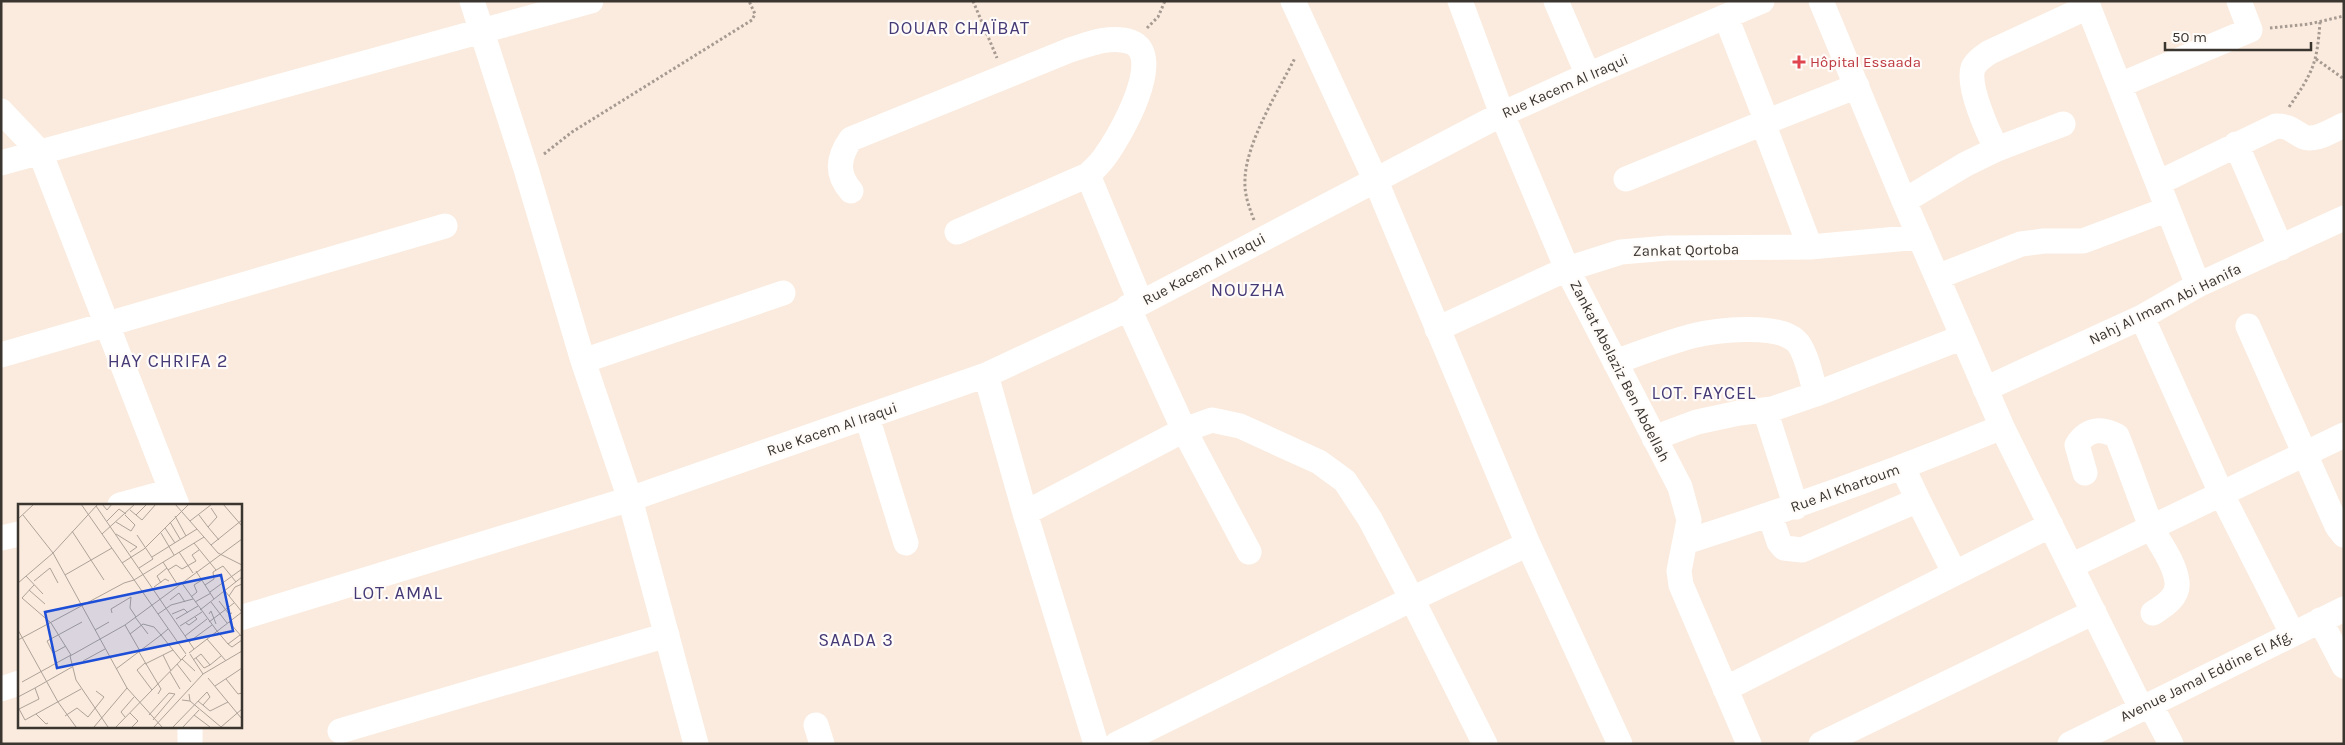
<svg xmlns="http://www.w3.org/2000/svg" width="2345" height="745" font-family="Karla,sans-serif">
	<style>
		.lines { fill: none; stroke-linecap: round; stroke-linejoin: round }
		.path { stroke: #a69a91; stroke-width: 3; stroke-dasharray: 2.5 2.5; stroke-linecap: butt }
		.minor { stroke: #fff; stroke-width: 25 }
		.health-dot { fill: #e0444e; stroke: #fefbf8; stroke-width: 2 }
		.labels { text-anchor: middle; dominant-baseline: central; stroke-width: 4.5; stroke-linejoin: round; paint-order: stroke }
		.health-label { font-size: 15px; fill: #be3a42; stroke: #fefbf8; text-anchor: start }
		.street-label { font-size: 15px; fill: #3b3530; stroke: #fefbf8 }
		.quarter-label { font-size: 18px; letter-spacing: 1px; fill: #453976; stroke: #fefbf8 }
		.inset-road { fill: none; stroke: #aea298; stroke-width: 1 }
		.view { fill: #1d4ed8; fill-opacity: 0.15; stroke: #1d4ed8; stroke-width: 2.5 }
		.inset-edge { fill: none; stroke: #3b3530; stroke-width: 2.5 }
	</style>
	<rect width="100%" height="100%" fill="#fbebde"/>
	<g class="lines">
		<!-- path -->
		<path class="path" d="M973 1 997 58
			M1147 28 1158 17 1165 1
			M2270 28 2309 24 2344 16
			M2316 59 2344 79
			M2289 107C2313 72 2317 64 2320 22
			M544 154 572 132 752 20 755 14 749 1
			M1254 220C1249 207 1244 194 1245 179 1246 143 1278 91 1295 58"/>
		<!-- minor -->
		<path class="minor" d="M472 1 526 169 583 361 630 499 696 744
			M1293 1 1375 179 1528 544 1620 744
			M1460 1 1502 114 1567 269 1680 487 1689 520 1679 571 1681 585 1749 744
			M1556 1 1588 75
			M1821 1 1904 201 2002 427 2141 708
			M2086 1 2198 285
			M1726 17 1767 122
			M2120 85 2250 30 2239 1
			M1 111 40 152 177 505
			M1763 123 1857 86
			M2236 144 2281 248
			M1997 149 2063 124
			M1 163 591 1
			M1626 179 1763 123 1810 247
			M2158 183 2276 126C2289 126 2291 130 2302 136 2314 143 2332 130 2344 125
			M851 191C836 174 838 157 851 139L1070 50C1089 44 1111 35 1131 42 1166 56 1120 136 1106 155 1101 163 1094 169 1088 175L1141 303
			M1904 201 1966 164 1997 149C1988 133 1967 86 1973 68 1976 61 1984 56 1990 52L2088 7
			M957 232 1088 175
			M1937 277 2021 244 2044 241H2083L2168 209
			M1128 307 1184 430 1249 552
			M2142 317 2221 493 2292 633
			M2248 326 2337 526 2344 535
			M1437 329 1567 269 1621 252 1668 248 1810 247 1920 237
			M1 355 445 226
			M583 361 783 293
			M1615 362C1640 353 1666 343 1692 336 1716 330 1777 323 1796 341 1806 350 1812 381 1816 394
			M986 375 1025 513 1096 744
			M1985 389 2142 317 2198 285 2344 218
			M1765 410 1796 507
			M867 417 906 543
			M1654 438 1697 422 1739 413 1772 409 1816 394 1963 337
			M2085 473 2077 445C2087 429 2101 427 2117 436 2129 466 2139 496 2151 526 2159 544 2175 562 2177 582 2179 597 2164 606 2153 613
			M1918 500 1954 572
			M120 505 171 491
			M1025 513 1184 430 1212 420 1240 426 1319 462 1345 481 1370 519 1412 599 1528 544
			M1770 515 1779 542 1784 548 1802 550 1918 500 1903 468
			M1 538 19 534
			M1685 542C1793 508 1898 470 2002 427
			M2071 566 2344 435
			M240 618 630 499 986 375 1141 303 1502 114 1588 75 1762 1
			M2320 620 2344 666
			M1 689 19 683
			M1725 689 2051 525
			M2150 704 2171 744
			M816 725 822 744
			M340 731 667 635
			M190 744V726
			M1117 744 1412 599 1485 744
			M1821 744 2094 612
			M2070 744 2344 609"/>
	</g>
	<!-- markers -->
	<path class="health-dot" d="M1796.5 54.5h5v5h5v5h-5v5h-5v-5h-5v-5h5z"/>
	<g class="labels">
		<!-- health labels -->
		<g class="health-label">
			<text x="1810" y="62">Hôpital Essaada</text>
		</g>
		<!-- street labels -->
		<g class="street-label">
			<text transform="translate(1565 86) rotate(-24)">Rue Kacem Al Iraqui</text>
			<text transform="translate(1686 250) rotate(-1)">Zankat Qortoba</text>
			<text transform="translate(1204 269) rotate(-28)">Rue Kacem Al Iraqui</text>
			<text transform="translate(2165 304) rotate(-26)">Nahj Al Imam Abi Hanifa</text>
			<text transform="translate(1620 371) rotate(63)">Zankat Abelaziz Ben Abdellah</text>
			<text transform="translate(832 429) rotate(-19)">Rue Kacem Al Iraqui</text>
			<text transform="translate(1845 488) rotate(-20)">Rue Al Khartoum</text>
			<text transform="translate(2206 676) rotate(-26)">Avenue Jamal Eddine El Afg.</text>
		</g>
		<!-- quarter labels -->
		<g class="quarter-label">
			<text x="959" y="28">DOUAR CHAÏBAT</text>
			<text x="1248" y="290">NOUZHA</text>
			<text x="168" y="361">HAY CHRIFA 2</text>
			<text x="1704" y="393">LOT. FAYCEL</text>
			<text x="398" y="593">LOT. AMAL</text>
			<text x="856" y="640">SAADA 3</text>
		</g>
	</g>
	<!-- overview -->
	<g transform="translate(18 504)">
		<rect width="224" height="224" fill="#fbebde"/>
		<path class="inset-road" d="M63 0 168 150M84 0 89 6 94 0M157 0 200 49 224 61M205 0 224 22M78 2 176 145M112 6 124 16 138 0M5 11 35 49 109 184 144 223M118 11 129 0M181 11 190 23 199 13 193 4M157 12 168 32M0 15 16 0M89 17 101 5 108 10M172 17 194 0M98 18 113 27 117 21 107 11M152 18 162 35M190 23 201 36M147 24 157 39M54 27 86 76M143 29 156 51M84 30 117 0M98 30 119 43 112 48M119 31 135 55 121 64M176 39 198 66M193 41 224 16M161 48 175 69M134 53 179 25M145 58 159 80M104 59 126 45 171 0M150 66 158 61 164 65 178 57 174 51 181 46M178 67 196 95M47 71 94 44M8 72 25 90M16 77 32 64 40 79M163 78 199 127M0 79 35 49 80 0M143 79 139 72 149 64M187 81 196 75 195 68 205 62 218 78M136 83 147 75 151 77M11 86 27 100M192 88 224 65M211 92 217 83 224 80M173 93 179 88 176 81 184 76M152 96 161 89 167 98M201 97 211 110 214 109M177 98 193 89M193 98 209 119M182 106 224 73M94 109 93 105 113 93 112 104 118 113M140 110 153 101 175 95M154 110 166 105 170 109M191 110 193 107 198 120M117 113 130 130M158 115 180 102M191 118 216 99M211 118 224 133M168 119 171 121 179 115 177 113M107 121 122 147M162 122 184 108M0 126 40 198 58 223M77 126 91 118M199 127 210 140 222 131M112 130 125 120 136 123 143 131 150 125M167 132 189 115M189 135 208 157M0 136 106 79 116 76 186 33M171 138 194 121M210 140 214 143 224 136M48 142 35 149 29 137 64 118M121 148 143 185 140 190M171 149 224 108 207 87M172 150 185 170M145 151 153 167M178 154 186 164 192 161M164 155 177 167M175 156 183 150 192 161 203 152M65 157 87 145M127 159 119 166 134 186M127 160 155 146M159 160 173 178M98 165 143 131 163 156M152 168 162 185M190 174 224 215M208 175 220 190 224 189M4 178 53 151 33 119 4 94 16 81M197 182 224 164M0 193 17 184M164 196 172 197 171 190M172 197 203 223M180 197 192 207 210 198M0 203 7 216 63 185M1 205 21 195 17 184 54 163M112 209 120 217 114 223M18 210 28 220 30 219M131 211 151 189 157 190 135 216M176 211 192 223M47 212 59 204 70 213 86 193 78 187M107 213 103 208 116 193M76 223 109 184M90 223 58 176 52 152 107 121 224 35M98 223 168 151M136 223 185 170 224 147M155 223 189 188 192 193 185 201M165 223 181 206M203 223 224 205"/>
		<path class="view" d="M203 71 215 127 39 164 27 108Z"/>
		<rect width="224" height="224" class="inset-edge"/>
	</g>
	<!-- border -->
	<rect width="2345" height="745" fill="none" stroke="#3b3530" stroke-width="5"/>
	<!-- scale -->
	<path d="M2165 42v8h146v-8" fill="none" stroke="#3b3530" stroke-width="2.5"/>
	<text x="2172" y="42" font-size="15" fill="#3b3530" stroke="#fefbf8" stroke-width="4" paint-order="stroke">50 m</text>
</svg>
